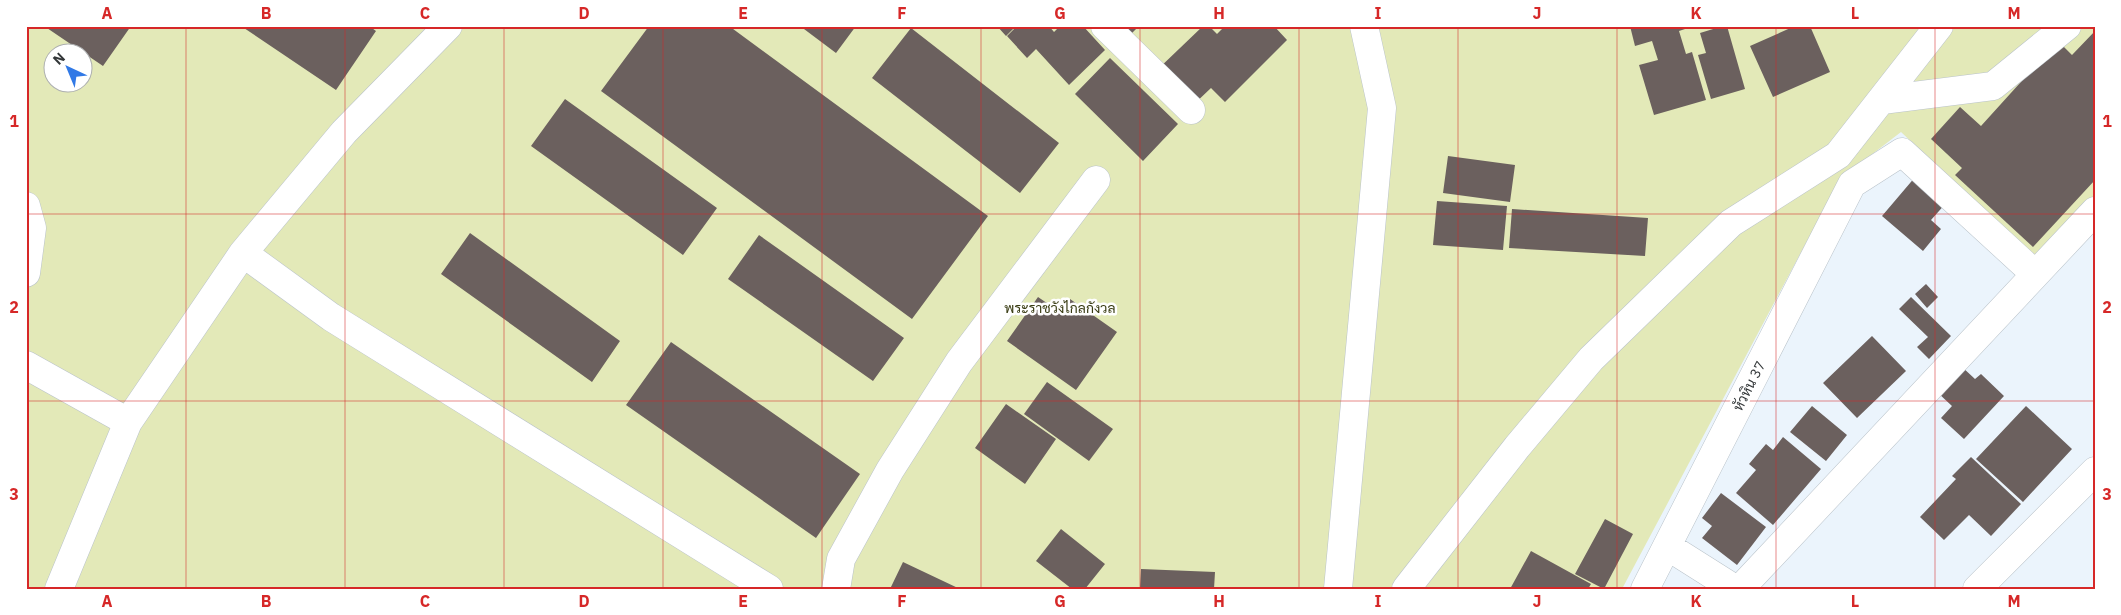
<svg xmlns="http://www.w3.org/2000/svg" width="2121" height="615" font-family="'IBM Plex Sans',Sarabun,sans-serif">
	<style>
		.green { fill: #e3e9b8; fill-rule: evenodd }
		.building { fill: #6b605e }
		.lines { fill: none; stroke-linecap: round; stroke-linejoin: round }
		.minor-casing { stroke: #bac3ca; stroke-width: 29 }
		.minor { stroke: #fff; stroke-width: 28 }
		.grid { fill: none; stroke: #d62828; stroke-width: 1; stroke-opacity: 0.55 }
		.labels { text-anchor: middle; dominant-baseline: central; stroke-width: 5; stroke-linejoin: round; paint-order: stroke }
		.park-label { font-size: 14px; fill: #393c13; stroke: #fff }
		.street-label { font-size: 14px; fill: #333739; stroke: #fff }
		.neatline { fill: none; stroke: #d62828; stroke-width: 2 }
		.grid-label { font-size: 16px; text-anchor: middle; font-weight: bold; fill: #d62828 }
	</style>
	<rect width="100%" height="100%" fill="#ebf4fc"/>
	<!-- green -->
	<path class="green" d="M26 26H2095V195L2035 259 1901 132 1840 179 1622 589H26ZM52 52H82V82H52Z"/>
	<!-- building -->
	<path class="building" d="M44 26H131L103 66Z
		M241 26H369L376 31 336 90Z
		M649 26H729L988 216 912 319 601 91Z
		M800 26H856L836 53Z
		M997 26H1016L1006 36Z
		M1017 26H1049L1054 32 1060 26H1083L1105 50 1069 85 1036 49 1027 58 1007 36Z
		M1115 26H1139L1127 38Z
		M1203 26H1209L1217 34 1225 26H1274L1287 40 1225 102 1211 88 1191 107 1156 71Z
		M1630 26H1694L1679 31 1686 54 1692 52 1706 100 1654 115 1639 65 1658 60 1652 41 1635 46Z
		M1723 26H1727L1745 89 1711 99 1698 55 1706 53 1700 33Z
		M1795 26H1810L1830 72 1773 97 1750 46Z
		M911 28 1059 143 1020 193 872 78Z
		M2095 31V180L2033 247 1955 175 1962 168 1931 139 1960 107 1981 126 2058 41 2072 55Z
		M1110 58 1178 124 1143 161 1075 94Z
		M565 99 717 208 683 255 531 146Z
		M1448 156 1515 165 1510 202 1443 193Z
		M1916 176 1947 202 1931 220 1941 229 1923 251 1882 216Z
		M1437 201 1507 206 1503 250 1433 245Z
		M1512 209 1648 218 1645 256 1509 248Z
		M470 233 620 341 592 382 441 274Z
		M759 235 904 338 873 381 728 279Z
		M1926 284 1938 297 1927 308 1915 294Z
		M1038 297 1060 312 1070 299 1117 332 1076 390 1007 341Z
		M1911 297 1951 336 1929 359 1917 347 1928 337 1899 309Z
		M1872 336 1906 371 1857 418 1823 383Z
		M671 342 860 474 816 538 626 405Z
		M1961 366 1975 379 1981 374 2004 396 1964 439 1941 418 1952 406 1937 392Z
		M1047 382 1113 429 1089 461 1024 414Z
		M1006 404 1056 439 1025 484 975 448Z
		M1812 406 1847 435 1826 461 1790 432Z
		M2026 406 2072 449 2023 502 1976 459Z
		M1783 437 1821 469 1773 525 1736 493 1756 470 1749 464 1766 444 1773 450Z
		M1971 457 2021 504 1991 536 1969 515 1944 540 1920 517 1956 479 1952 476Z
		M1721 493 1766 527 1737 565 1702 538 1712 526 1702 518Z
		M1605 519 1633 534 1604 589 1575 574Z
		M1061 529 1105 564 1085 589H1072L1036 561Z
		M1531 551 1591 584 1588 589H1510Z
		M903 562 960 589H890Z
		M1141 569 1215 572 1214 589H1140Z"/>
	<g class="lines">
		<defs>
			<path id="minor" d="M1105 26 1191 110
				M1882 100 1993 86 2067 26
				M26 206 32 228 26 273
				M243 253 331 317 769 589
				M26 365 128 422
				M1667 546 1735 589
				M59 589 128 422 243 253 344 132 448 26
				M836 589 841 559 890 470 959 362 1096 180
				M1338 589 1382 108 1364 26
				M1406 589 1517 447 1591 359 1731 223 1838 155 1939 26
				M1645 589 1852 184 1902 152 2035 274
				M1740 589 2095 211
				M1977 589 2095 471"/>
		</defs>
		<!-- minor casing -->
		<use href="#minor" class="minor-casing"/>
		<!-- minor -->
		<use href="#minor" class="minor"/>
	</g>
	<!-- grid -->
	<path class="grid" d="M186 26V589M345 26V589M504 26V589M663 26V589M822 26V589M981 26V589M1140 26V589M1299 26V589M1458 26V589M1617 26V589M1776 26V589M1935 26V589M26 214H2095M26 401H2095"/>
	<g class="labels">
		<!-- park labels -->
		<g class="park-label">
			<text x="1060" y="308">พระราชวังไกลกังวล</text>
		</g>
		<!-- street labels -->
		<g class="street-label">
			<text transform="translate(1749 386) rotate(-63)">หัวหิน 37</text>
		</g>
	</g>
	<!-- border -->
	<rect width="2121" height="615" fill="none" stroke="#ffffff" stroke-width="55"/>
	<!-- north arrow -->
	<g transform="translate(68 68) rotate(316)"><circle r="24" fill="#ffffff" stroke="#adafb0"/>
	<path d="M0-4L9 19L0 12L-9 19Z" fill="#3179e6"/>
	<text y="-8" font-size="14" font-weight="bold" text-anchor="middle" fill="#333739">N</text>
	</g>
	<rect x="28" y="28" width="2066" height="560" class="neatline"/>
	<g class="grid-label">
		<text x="107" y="19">A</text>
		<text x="266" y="19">B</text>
		<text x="425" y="19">C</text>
		<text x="584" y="19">D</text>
		<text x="743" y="19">E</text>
		<text x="902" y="19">F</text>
		<text x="1060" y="19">G</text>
		<text x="1219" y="19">H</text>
		<text x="1378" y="19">I</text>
		<text x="1537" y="19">J</text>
		<text x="1696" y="19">K</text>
		<text x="1855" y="19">L</text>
		<text x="2014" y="19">M</text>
		<text x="14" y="127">1</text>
		<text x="2107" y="127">1</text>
		<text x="14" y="313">2</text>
		<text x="2107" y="313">2</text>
		<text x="14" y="500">3</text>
		<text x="2107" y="500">3</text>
		<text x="107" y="607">A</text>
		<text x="266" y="607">B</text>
		<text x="425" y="607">C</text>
		<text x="584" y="607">D</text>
		<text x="743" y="607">E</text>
		<text x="902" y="607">F</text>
		<text x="1060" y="607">G</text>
		<text x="1219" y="607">H</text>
		<text x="1378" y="607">I</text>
		<text x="1537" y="607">J</text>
		<text x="1696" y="607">K</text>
		<text x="1855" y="607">L</text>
		<text x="2014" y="607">M</text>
	</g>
</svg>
